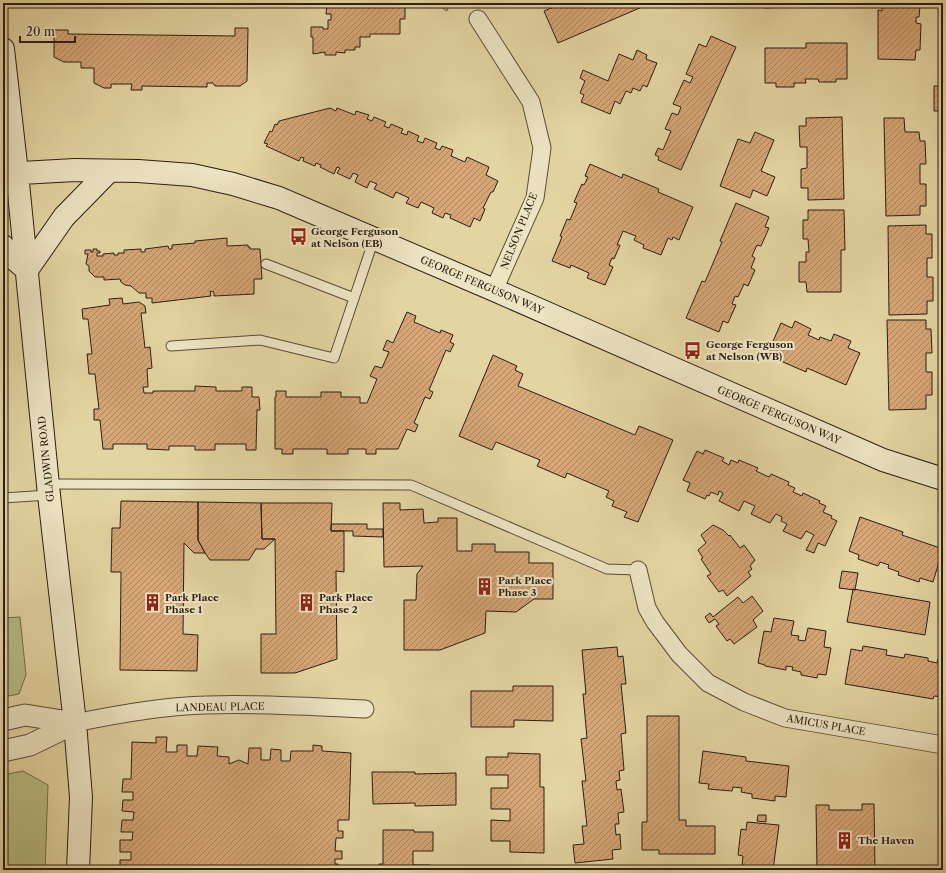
<svg xmlns="http://www.w3.org/2000/svg" width="946" height="873" font-family="'Libre Caslon Text',serif">
	<style>
		.grass { fill: #b7bc82; stroke: #726c4a }
		.forest { fill: url(#forest-firs); stroke: #726c4a }
		.building { fill: url(#building-hatch); stroke: #2d1d13 }
		.lines { fill: none; stroke-linecap: round; stroke-linejoin: round }
		.service-casing { stroke: #5a4b37; stroke-width: 11 }
		.minor-casing { stroke: #5a4b37; stroke-width: 19 }
		.tertiary-casing { stroke: #5a4b37; stroke-width: 23 }
		.secondary-casing { stroke: #2d1d13; stroke-width: 24 }
		.service { stroke: #ede4c3; stroke-width: 9 }
		.minor { stroke: #ede4c3; stroke-width: 17 }
		.tertiary { stroke: #ede4c3; stroke-width: 21 }
		.secondary { stroke: #ede4c3; stroke-width: 22 }
		.labels { text-anchor: middle; dominant-baseline: central; stroke-width: 4; stroke-linejoin: round; paint-order: stroke }
		.poi-label { font-size: 10px; font-weight: bold; fill: #2d1d13; stroke: #ede4c3; text-anchor: start }
		.street-label { font-size: 10px; fill: #2d1d13; stroke: #ede4c3 }
	</style>
	<defs>
		<pattern id="forest-firs" width="22" height="20" patternUnits="userSpaceOnUse"><rect width="22" height="20" fill="#b7bc82"/><path d="M5 1l3.5 6h-7zM16 11l3.5 6h-7z" fill="#9ea16f"/></pattern>
		<pattern id="building-hatch" width="6" height="6" patternUnits="userSpaceOnUse"><rect width="6" height="6" fill="#d6a676"/><path d="M-1 1l2-2M0 6l6-6M5 7l2-2" fill="none" stroke="#ae8760"/></pattern>
	</defs>
	<rect width="100%" height="100%" fill="#e3d5a2"/>
	<filter id="stains"><feTurbulence type="fractalNoise" baseFrequency=".005" numOctaves="4"/><feColorMatrix values="0 0 0 0 .2 0 0 0 0 .09 0 0 0 0 .02 0 0 0 .5 -.17"/></filter>
	<radialGradient id="worn" r=".72"><stop offset=".6" stop-color="#630" stop-opacity="0"/><stop offset="1" stop-color="#630" stop-opacity=".3"/></radialGradient>
	<!-- grass -->
	<path class="grass" d="M20 617 26 675 19 694 3 697V618Z
		M23 771 48 785 45 870H3V775Z"/>
	<!-- forest -->
	<path class="forest" d="M434 3H450L447 11Z"/>
	<!-- building -->
	<path class="building" d="M327 3H399V5H405V19H400V34H370V37H360V47H355V50H345V53L336 52V55H325V52L313 54V37H311V27H323V29H328V20H331V14H326Z
		M563 3H649V4L558 43 544 11Z
		M656 3H756V5L656 6Z
		M764 3H850V5L764 8Z
		M882 3H923V6H920L919 17H916V23L921 24 920 50H916L915 60 878 59V10L882 11Z
		M235 28H248L247 81 240 86H215L213 83H207V87L142 86V90H131L132 84H111V88H104L94 83V68H81V62H64L54 57V30H68V34L235 36Z
		M711 36 736 47 681 170 658 160 659 157 655 155 658 148 663 150 671 131 665 129 672 113 678 115 681 107 673 104 684 80 690 83 693 77 686 74 699 44 706 47Z
		M806 43H847V79H836V82H819L818 79H805L806 83H794V87H776V83H765V48H806Z
		M637 50 647 55 646 59 657 63 647 87 643 85 640 91 633 88 631 93 626 91 620 104 615 101 610 114 581 102 584 95 580 93 585 81 580 78 583 70 608 81 619 54 633 60Z
		M934 86H943V111H934Z
		M330 108 336 111 337 108 355 115 356 111 369 115 367 119 372 121 374 117 386 122 384 126 389 128 391 124 403 129 401 133 407 135 408 131 419 136 417 141 423 143 425 138 437 143 435 148 440 150 442 146 453 150 451 156 465 162 467 157 489 167 486 175 498 181 493 192H491L483 208 485 209 480 221 474 218 470 227 450 218 451 215 445 213 443 218 432 213 434 208 421 202 418 208 406 203 409 198 396 192 393 198 374 189 377 184 370 181 367 188 355 182 358 175 353 173 350 179 337 173 340 168 337 167 334 174 320 167 321 165 316 163 315 166 303 161 304 158 301 157 299 161 266 146 268 144 264 143 270 131 272 132 275 124 277 125 279 121Z
		M842 117 844 199 808 200V188H801V169L807 168V147H800L799 126H806V118Z
		M884 118H904L905 132H919L920 141H925L926 164H920V184H926V206H920V215L886 216Z
		M755 132 774 140 761 171 775 177 767 196 753 190 750 198 720 186 738 139 750 143Z
		M590 164 622 178 623 174 659 189 658 192 693 207 679 240 673 237 672 240 668 238 661 255 643 248 644 245 634 240 636 236 623 231 617 245H620L614 259 612 258 609 265 613 267 605 285 587 278 589 273 571 265 570 268 552 261 562 237 560 236 567 219 570 220 577 203 574 202 582 184 584 185 588 177 585 176Z
		M736 203 769 217 765 227 769 228 761 246 757 245 752 256 755 258 751 268 755 270 748 286 744 284 738 297 735 296 732 304 736 305 728 323 723 321 719 332 686 318 702 281 705 282 722 242 720 241Z
		M808 210H844L845 250H841V292H807L806 282H799V262H806V252H809L808 239H803V220H808Z
		M926 225V234H932V258H927V277H933V301H927V314L889 315 888 226Z
		M227 238V246L248 245V247H250V249H260L262 279H254V294L214 296V292L210 291 211 296 152 303V298H146V293H139L131 286 125 285 121 282 120 279 104 280V277H95L89 271V266L86 264 88 254H85V250H91V252H93V249H97V251H100V253H97V256H103V254L114 253V255H118V253H124V250L141 249V252H145V249L168 246 169 249H172V245L195 243V241Z
		M122 298 123 304 139 302 145 306 146 313H141L145 348 150 347 152 368 147 369 148 387H143L144 393H153V391H195V386L216 387V391H242V387H252V397H259L260 410H257L256 450H246V444H215V450H195V446H169V450L147 449V444H113V449H103L100 420H94V409H99L95 374H89L87 354H92L88 319H83L82 309 110 305 109 299Z
		M407 312 416 316 414 322 440 333 441 330 453 335 450 342 454 344 450 352 446 350 429 390 433 392 430 399 425 397 414 423 418 425 415 432 407 429 398 449H376V454H366V449H348V454H327V449H293V454H282V449H275V397H276V391H286V397H321V392H341V397H360V403H367L377 379 370 376 375 366 382 368 389 352 383 350 387 340 393 343Z
		M887 320H926V329H931L932 353H926V372H932V395H926V409L889 410Z
		M795 321 811 329 808 335 819 340 820 337 831 341 834 334 851 341 848 348 860 353 846 385 807 368 806 372 767 355 781 323 792 328Z
		M493 355 517 366 515 370 523 374 518 386 635 435 639 426 673 440 638 522 624 517 627 512 612 506 614 501 606 497 609 491 567 473 565 478 537 466 540 460 496 442 492 450 459 436Z
		M705 450 724 458 722 461 729 465 731 460 738 463 739 460 758 468 756 471 769 477 771 474 789 482 788 485 795 488 793 492 802 496 803 493 820 501 819 503 826 506 823 512 832 516 831 518 837 521 825 546 818 543 814 553 806 550 814 535 806 531 801 539 783 531 787 524 781 521 782 517 776 514 770 523 751 514 755 506 744 501 739 511 719 501 723 493 719 491 718 495 711 492 709 496 707 495 705 499 687 491 690 483 683 480 697 451 703 454Z
		M121 501 198 502V540L205 553H194L184 543 183 634 198 635 197 671 120 670 121 572H111L112 528H120Z
		M198 502 261 503 262 539H275L264 549H256L249 560H210L205 553 198 540Z
		M261 503H332L331 531H344V572L336 571 337 659 295 673H261V634H276L275 539H262Z
		M383 503H400V510L423 509 424 523 438 522V518H457V551H472V544H495V552H529V563H553V599H534L516 612 486 611 485 633 440 650H404V600H416L417 574 423 566 384 567Z
		M860 517 903 532 902 535 943 549 933 582 920 578 919 582 898 575 899 572 888 568 889 565 880 562 878 566 858 559 859 555 849 551Z
		M331 524H367V529H383V537L353 536V531H331Z
		M713 525 723 530 729 536 730 535 740 548 744 545 755 560 750 566 752 569 748 572 751 576 727 596 723 590 719 592 707 576 711 574 701 559 703 558 698 550 706 543 701 535Z
		M842 571 858 573 855 590 839 588Z
		M853 589 930 602 925 635 847 622Z
		M752 596 763 611 753 620 757 627 734 644 730 639 727 641 716 626 719 624 715 619 709 623 705 617 710 613 713 617 738 597 743 603Z
		M774 618 794 621 791 635 799 636 798 640 805 641 808 628 826 631 824 647 831 648 826 675 818 674 817 678 801 675V672L792 670 793 667 786 666V670L765 666V665L758 663 764 631 771 632Z
		M863 646 887 650 886 655 904 658 905 654 928 658V661L937 663 938 659 943 660V697L934 696 933 699 845 684 851 649 862 651Z
		M617 647 618 657 623 656 626 684H621L626 733 621 734 624 770 619 771 620 780 616 781 617 790 621 789 624 812 618 813 619 824H615L616 835 620 834 621 849 612 850 613 859 575 863 573 845 584 844 582 826H587L582 781H586L581 739 587 738 583 694H586L582 650Z
		M513 686H553V721L514 720V727H471V691H513Z
		M647 716H679V820H686V826H715V854H659V850H642V822H647Z
		M156 737H167L166 752H177V745H187V756H197L198 746 218 747 217 756 229 757V764L239 760 248 764 249 748H261V760H270L271 749 281 750V761H290L291 751H313V745L322 746V751L351 753 349 820H338V831H343V838H336L335 851H342V859H335V864H338V870H120V860H131V852H120V840H132L133 832H121L122 820H133L134 812 122 811 123 800H133V792H122L123 779H131L132 742 156 743Z
		M703 751 746 757V761L789 766 786 797 775 796V801L752 798V794L741 792 742 788 733 787 732 791 708 789 709 784 699 783Z
		M508 753 540 754V787H544V853L510 852V841H491V820L510 821V809H491V788H508V775H486V757H508Z
		M372 772H415V774L456 773V805L415 806V803L373 804Z
		M862 804H874L875 870H817L816 805H829V810H862Z
		M758 815H766V822L757 821Z
		M747 822 779 825 773 870H776H747V866H742L743 856 738 855 741 829 746 830Z
		M383 830H414V832H433V851H413V865H430V870H379V864H383Z"/>
	<g class="lines">
		<defs>
			<path id="service" d="M266 264 354 298
				M171 346 260 340 334 358 374 239
				M48 484 411 485 607 569 638 570
				M3 498 49 495"/>
			<path id="minor" d="M478 19 531 102 542 148 535 198 494 290
				M638 570 647 608 655 622 679 654 708 683 744 702 785 718 943 745
				M75 723C118 714 163 706 207 705 260 703 313 707 365 709"/>
			<path id="tertiary" d="M3 720 25 715 75 723
				M3 751 30 745 75 723"/>
			<path id="secondary" d="M3 49 17 173 49 495 75 723 81 797 78 870
				M3 174 75 170 138 171 192 175 233 184 279 198 494 290 883 460 943 479
				M3 246 6 252 27 270
				M27 270 64 217 109 171"/>
		</defs>
		<!-- service casing -->
		<use href="#service" class="service-casing"/>
		<!-- minor casing -->
		<use href="#minor" class="minor-casing"/>
		<!-- tertiary casing -->
		<use href="#tertiary" class="tertiary-casing"/>
		<!-- secondary casing -->
		<use href="#secondary" class="secondary-casing"/>
		<!-- service -->
		<use href="#service" class="service"/>
		<!-- minor -->
		<use href="#minor" class="minor"/>
		<!-- tertiary -->
		<use href="#tertiary" class="tertiary"/>
		<!-- secondary -->
		<use href="#secondary" class="secondary"/>
	</g>
	<!-- icons -->
	<defs>
		<symbol id="bus-bare" viewBox="-9 -9 18 18"><path d="M-5-6H5V4H4V6H2V4H-2V6H-4V4H-5ZM-3.5-4V0h7V-4ZM-3.5 1.2v1.5H-2V1.2ZM2 1.2v1.5H3.5V1.2Z" fill="#8f2418" stroke="#ede4c3" stroke-width="2.5" paint-order="stroke"/></symbol>
		<symbol id="building-bare" viewBox="-9 -9 18 18"><path d="M-4-6H4V6H1V3H-1V6H-4ZM-2.5-4.3h1.7v1.8h-1.7ZM.8-4.3h1.7v1.8H.8ZM-2.5-1h1.7V.8h-1.7ZM.8-1h1.7V.8H.8Z" fill="#8f2418" stroke="#ede4c3" stroke-width="2.5" paint-order="stroke"/></symbol>
	</defs>
	<g fill-rule="evenodd">
		<use href="#bus-bare" x="286" y="224" width="25" height="25"/>
		<use href="#bus-bare" x="680" y="338" width="25" height="25"/>
		<use href="#building-bare" x="472" y="574" width="25" height="25"/>
		<use href="#building-bare" x="140" y="590" width="25" height="25"/>
		<use href="#building-bare" x="294" y="590" width="25" height="25"/>
		<use href="#building-bare" x="832" y="828" width="25" height="25"/>
	</g>
	<g class="labels">
		<!-- poi labels -->
		<g class="poi-label">
			<text x="311" y="231">George Ferguson<tspan x="311" dy="12">at Nelson (EB)</tspan></text>
			<text x="706" y="344">George Ferguson<tspan x="706" dy="12">at Nelson (WB)</tspan></text>
			<text x="498" y="580">Park Place<tspan x="498" dy="12">Phase 3</tspan></text>
			<text x="165" y="597">Park Place<tspan x="165" dy="12">Phase 1</tspan></text>
			<text x="319" y="597">Park Place<tspan x="319" dy="12">Phase 2</tspan></text>
			<text x="858" y="840">The Haven</text>
		</g>
		<!-- street labels -->
		<g class="street-label">
			<text transform="translate(519 231) rotate(-68)">NELSON PLACE</text>
			<text transform="translate(482 285) rotate(23)">GEORGE FERGUSON WAY</text>
			<text transform="translate(779 415) rotate(23)">GEORGE FERGUSON WAY</text>
			<text transform="translate(46 459) rotate(-96)">GLADWIN ROAD</text>
			<text transform="translate(220 707) rotate(-1)">LANDEAU PLACE</text>
			<text transform="translate(826 725) rotate(10)">AMICUS PLACE</text>
		</g>
	</g>
	<!-- margin -->
	<rect width="946" height="873" fill="none" stroke="#e3d5a2" stroke-width="16"/>
	<rect x="4" y="4" width="938" height="865" fill="none" stroke="#2d1d13" stroke-width="2"/>
	<rect x="8" y="8" width="930" height="857" fill="none" stroke="#2d1d13"/>
	<!-- scale -->
	<path d="M20 36v6h55v-6" fill="none" stroke="#2d1d13" stroke-width="2"/>
	<text x="26" y="36" font-size="12" fill="#2d1d13" stroke="#ede4c3" stroke-width="3" paint-order="stroke">20 m</text>
	<rect width="100%" height="100%" filter="url(#stains)"/>
	<rect width="100%" height="100%" fill="url(#worn)"/>
</svg>
